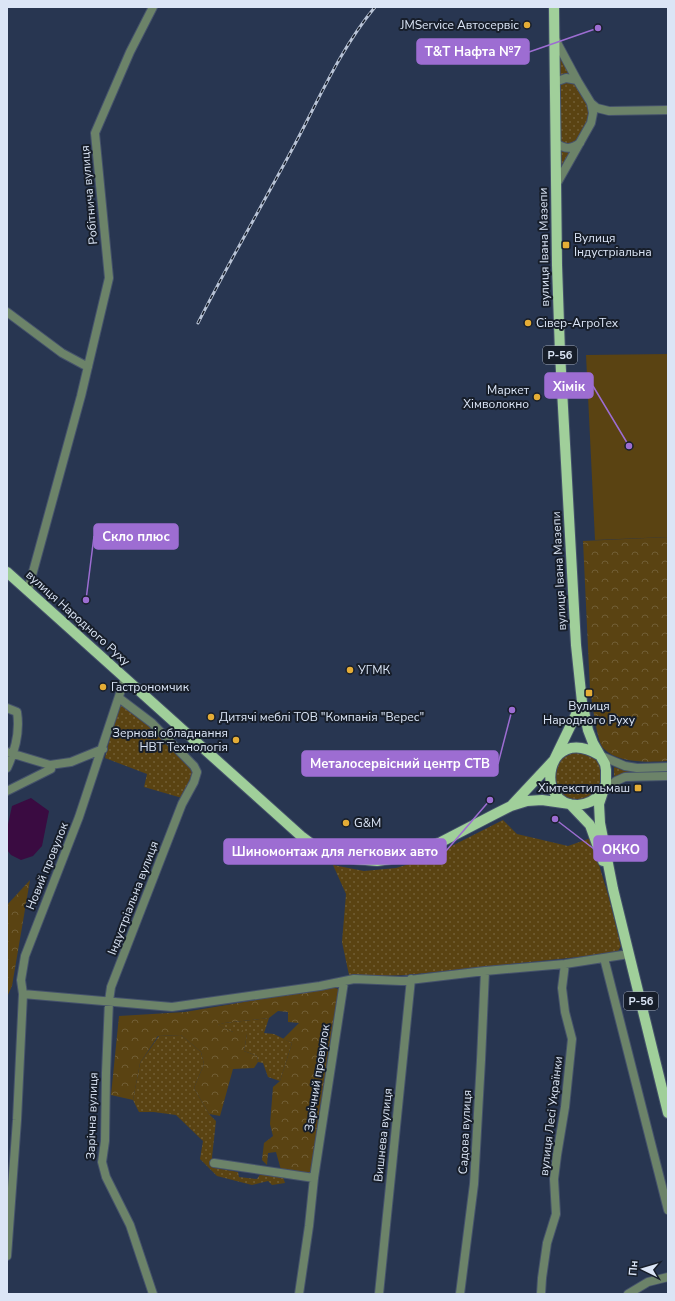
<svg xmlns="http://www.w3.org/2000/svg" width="675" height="1301" font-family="'Nunito Sans',sans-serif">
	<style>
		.grass { fill: url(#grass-dots) }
		.forest { fill: url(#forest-crowns) }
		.pitch { fill: #5a4312 }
		.water { fill: #3a0b41 }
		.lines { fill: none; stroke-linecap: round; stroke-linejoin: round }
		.minor-casing { stroke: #45526b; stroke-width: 10 }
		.major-casing { stroke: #45526b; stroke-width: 12 }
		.minor { stroke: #6c8369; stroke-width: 8 }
		.major { stroke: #a0cf9a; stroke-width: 10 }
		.rail-casing { stroke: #b8c3d6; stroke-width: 3 }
		.rail { stroke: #171e2a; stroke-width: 1.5; stroke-dasharray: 4.5; stroke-linecap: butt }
		.poi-dot { fill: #e5ad36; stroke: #171e2a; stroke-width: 1.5 }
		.labels { text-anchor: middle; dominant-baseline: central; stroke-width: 4; stroke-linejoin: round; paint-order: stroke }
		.shield { fill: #171e2a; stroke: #a0a9b9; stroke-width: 1 }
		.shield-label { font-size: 11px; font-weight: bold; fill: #dbe5f6 }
		.poi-label { font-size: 12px; fill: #dbe5f6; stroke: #171e2a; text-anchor: start }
		.street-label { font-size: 12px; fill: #dbe5f6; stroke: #171e2a }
		.leader { fill: none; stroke: #9d6dd2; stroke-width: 1.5 }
		.callout-dot { fill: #9d6dd2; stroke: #171e2a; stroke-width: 1.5 }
		.callout { fill: #9d6dd2; stroke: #9d6dd2; stroke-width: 1.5 }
		.callout-label { font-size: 13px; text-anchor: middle; font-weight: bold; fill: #fff }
	</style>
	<defs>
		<pattern id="grass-dots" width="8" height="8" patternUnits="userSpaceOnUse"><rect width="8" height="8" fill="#5a4312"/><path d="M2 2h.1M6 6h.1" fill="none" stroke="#715e35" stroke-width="1.8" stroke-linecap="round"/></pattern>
		<pattern id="forest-crowns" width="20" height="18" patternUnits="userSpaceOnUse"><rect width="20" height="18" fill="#5a4312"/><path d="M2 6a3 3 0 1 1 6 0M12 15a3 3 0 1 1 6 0" fill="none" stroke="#715e35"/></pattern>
	</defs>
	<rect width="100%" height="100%" fill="#283651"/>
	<!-- grass -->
	<path class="grass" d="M559 53 570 75 565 74 559 76Z
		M566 81 574 83C585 100 595 108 585 128 580 139 580 140 569 146L561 142 559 85Z
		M561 150H572L561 170Z
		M121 702 156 731 191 766 194 772 182 798 144 787 147 774 105 758 116 713Z
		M554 776a24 24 0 1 1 48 0a24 24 0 1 1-48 0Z
		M614 767 624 770 668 769V772L624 773 614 777Z
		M503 820 517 834 568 846 591 838 609 898 621 946 617 953 406 975 352 977 349 975 342 942 346 894 333 865 364 871 396 868 426 859Z
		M269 1018 264 1033 274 1034 292 1043 280 1081 268 1077 263 1063 258 1062 257 1056 244 1051 247 1034 233 1032 217 1025 224 1023Z
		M181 1035 201 1052 204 1064 194 1088 209 1114 216 1121 212 1157 215 1168 238 1172 239 1177 257 1179 261 1173 282 1174 285 1183 272 1185 268 1181 252 1185 217 1176 200 1159 203 1141 176 1115 154 1112H139L133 1100 140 1063 159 1036Z"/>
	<!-- forest -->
	<path class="forest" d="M668 537V761C648 762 618 764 603 748 597 741 592 701 590 690L583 541Z
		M30 880 12 986 7 997V905Z
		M332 987 338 989V1000L327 1060 314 1175 281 1170 276 1152 268 1153 267 1165 262 1160 264 1143 273 1136 270 1124 273 1087 280 1081 292 1043 283 1039 299 1023 288 1022V1012L278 1011 269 1018 224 1023 218 1025 233 1032 244 1030 247 1034 244 1051 257 1056 258 1062 254 1068 233 1069 220 1116 209 1114 194 1088 204 1064 201 1052 181 1035 158 1036 140 1063 133 1100 111 1095 119 1016 185 1012Z"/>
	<!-- pitch -->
	<path class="pitch" d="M668 354V537L595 540 586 355Z"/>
	<!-- water -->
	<path class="water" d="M31 798 49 811 42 846 33 856 21 860 11 855 7 850V829L12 806Z"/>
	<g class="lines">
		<defs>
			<path id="minor" d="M554 37 577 80 591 103 593 113 591 123 556 185
				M555 82 566 78 577 80
				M591 103 597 108 609 111 668 110
				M556 143C564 149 571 150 580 143
				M7 312 62 353 88 367
				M28 590 81 396 109 278 95 133 130 52 153 7
				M119 698 152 723 194 766 197 772 194 782 182 804 111 987 109 1001 106 1073 105 1141 102 1162 106 1177 130 1225 153 1294
				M7 708 17 712C20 731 15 751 7 768
				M7 752 50 765 71 762 103 749
				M599 755 625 766 637 768 668 767
				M604 790 616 781 625 777 668 776
				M7 791 51 769 50 765
				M604 958 668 1210
				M23 994 172 1007 320 986 354 979 401 981 485 971 565 964 629 954
				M214 1163 314 1178 309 1226 299 1294
				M314 1178 344 982
				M7 1256 17 1120 23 994 21 980 25 956 79 817 125 678
				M379 1294 411 979
				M460 1294 474 1184 481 1060 485 971
				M541 1294 542 1278 547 1243 556 1214 554 1179 557 1155 565 1107 572 1039 565 1012 562 988 565 964
				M628 1294 648 1282 668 1277"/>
			<path id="major" d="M554 7 557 265 560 353 576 645 582 702 588 730 593 743 605 764 606 770V783L599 804 600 823 613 889 668 1113
				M7 572 301 836 313 845 330 853 354 859 377 861 405 857 441 842 497 813 511 806 527 801 542 800 570 804
				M599 755C545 723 533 806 578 805 588 804 595 801 601 793
				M570 804 590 825 603 861
				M512 805 554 760 582 702"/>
		</defs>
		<!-- minor casing -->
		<use href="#minor" class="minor-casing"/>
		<!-- major casing -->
		<use href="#major" class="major-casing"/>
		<!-- minor -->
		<use href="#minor" class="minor"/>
		<!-- major -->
		<use href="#major" class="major"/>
		<defs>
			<path id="rail" d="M198 323C229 262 263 204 295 144 320 97 341 48 375 7"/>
		</defs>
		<!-- rail casing -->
		<use href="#rail" class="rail-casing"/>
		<!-- rail -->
		<use href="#rail" class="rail"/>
	</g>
	<!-- markers -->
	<g class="poi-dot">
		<circle cx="527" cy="25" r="4"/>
		<rect x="562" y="241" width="8" height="8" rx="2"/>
		<circle cx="528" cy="323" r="4"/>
		<circle cx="537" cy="397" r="4"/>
		<circle cx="350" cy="670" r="4"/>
		<circle cx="103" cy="687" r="4"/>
		<rect x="585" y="689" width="8" height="8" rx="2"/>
		<circle cx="211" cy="717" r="4"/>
		<circle cx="236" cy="740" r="4"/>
		<rect x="634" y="784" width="8" height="8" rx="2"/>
		<circle cx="346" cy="823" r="4"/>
	</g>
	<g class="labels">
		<!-- shield labels -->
		<g class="shield">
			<rect x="543" y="346" width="34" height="18" rx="3"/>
			<rect x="624" y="992" width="34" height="18" rx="3"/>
		</g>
		<g class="shield-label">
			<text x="560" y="355">Р-56</text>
			<text x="641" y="1001">Р-56</text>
		</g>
		<!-- poi labels -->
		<g class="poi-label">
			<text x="519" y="25" text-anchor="end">JMService Автосервіс</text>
			<text x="574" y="238">Вулиця<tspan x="574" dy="14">Індустріальна</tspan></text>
			<text x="536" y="323">Сівер-АгроТех</text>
			<text x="529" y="390" text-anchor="end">Маркет<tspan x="529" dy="14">Хімволокно</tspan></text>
			<text x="358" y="670">УГМК</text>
			<text x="111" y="687">Гастрономчик</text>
			<text x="589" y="706" text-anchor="middle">Вулиця<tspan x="589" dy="14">Народного Руху</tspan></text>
			<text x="219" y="717">Дитячі меблі ТОВ "Компанія "Верес"</text>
			<text x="228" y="733" text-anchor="end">Зернові обладнання<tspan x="228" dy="14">НВТ Технологія</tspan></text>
			<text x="630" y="788" text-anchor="end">Хімтекстильмаш</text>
			<text x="354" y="823">G&amp;M</text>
		</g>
		<!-- street labels -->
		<g class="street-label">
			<text transform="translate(89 195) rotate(-95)">Робітнича вулиця</text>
			<text transform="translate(544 247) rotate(-91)">вулиця Івана Мазепи</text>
			<text transform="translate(559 571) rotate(-93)">вулиця Івана Мазепи</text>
			<text transform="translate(78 618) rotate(42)">вулиця Народного Руху</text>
			<text transform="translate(47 866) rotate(-68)">Новий провулок</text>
			<text transform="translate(133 898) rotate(-69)">Індустріальна вулиця</text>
			<text transform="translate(317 1078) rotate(-81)">Зарічний провулок</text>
			<text transform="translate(92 1116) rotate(-88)">Зарічна вулиця</text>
			<text transform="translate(551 1116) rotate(-83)">вулиця Лесі Українки</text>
			<text transform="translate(465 1132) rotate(-87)">Садова вулиця</text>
			<text transform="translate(383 1135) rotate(-84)">Вишнева вулиця</text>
		</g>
	</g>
	<!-- callouts -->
	<path class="leader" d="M598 28L529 52M629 446L593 386M86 600L94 536M512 710L498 764M555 819L594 849M490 800L446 851"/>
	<g class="callout-dot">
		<circle cx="598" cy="28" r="4"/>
		<circle cx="629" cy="446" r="4"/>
		<circle cx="86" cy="600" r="4"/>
		<circle cx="512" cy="710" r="4"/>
		<circle cx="555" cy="819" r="4"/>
		<circle cx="490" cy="800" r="4"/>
	</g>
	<g class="callout">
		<rect x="417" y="39" width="112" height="25" rx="4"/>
		<rect x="545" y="373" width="48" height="25" rx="4"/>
		<rect x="94" y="524" width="84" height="25" rx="4"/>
		<rect x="302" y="751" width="196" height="25" rx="4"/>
		<rect x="594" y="836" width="53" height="25" rx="4"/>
		<rect x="224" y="839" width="222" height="25" rx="4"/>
	</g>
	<g class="callout-label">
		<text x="473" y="56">Т&amp;Т Нафта №7</text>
		<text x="569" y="391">Хімік</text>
		<text x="136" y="541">Скло плюс</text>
		<text x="400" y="768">Металосервісний центр СТВ</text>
		<text x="621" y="854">ОККО</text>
		<text x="335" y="856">Шиномонтаж для легкових авто</text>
	</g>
	<!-- border -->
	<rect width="675" height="1301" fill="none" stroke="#dbe5f6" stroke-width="16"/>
	<!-- north arrow -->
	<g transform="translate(643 1269) rotate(275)" stroke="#171e2a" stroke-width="3" paint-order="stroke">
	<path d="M0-3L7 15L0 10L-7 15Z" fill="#dbe5f6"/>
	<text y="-6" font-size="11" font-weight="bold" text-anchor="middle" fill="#dbe5f6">Пн</text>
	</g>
</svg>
